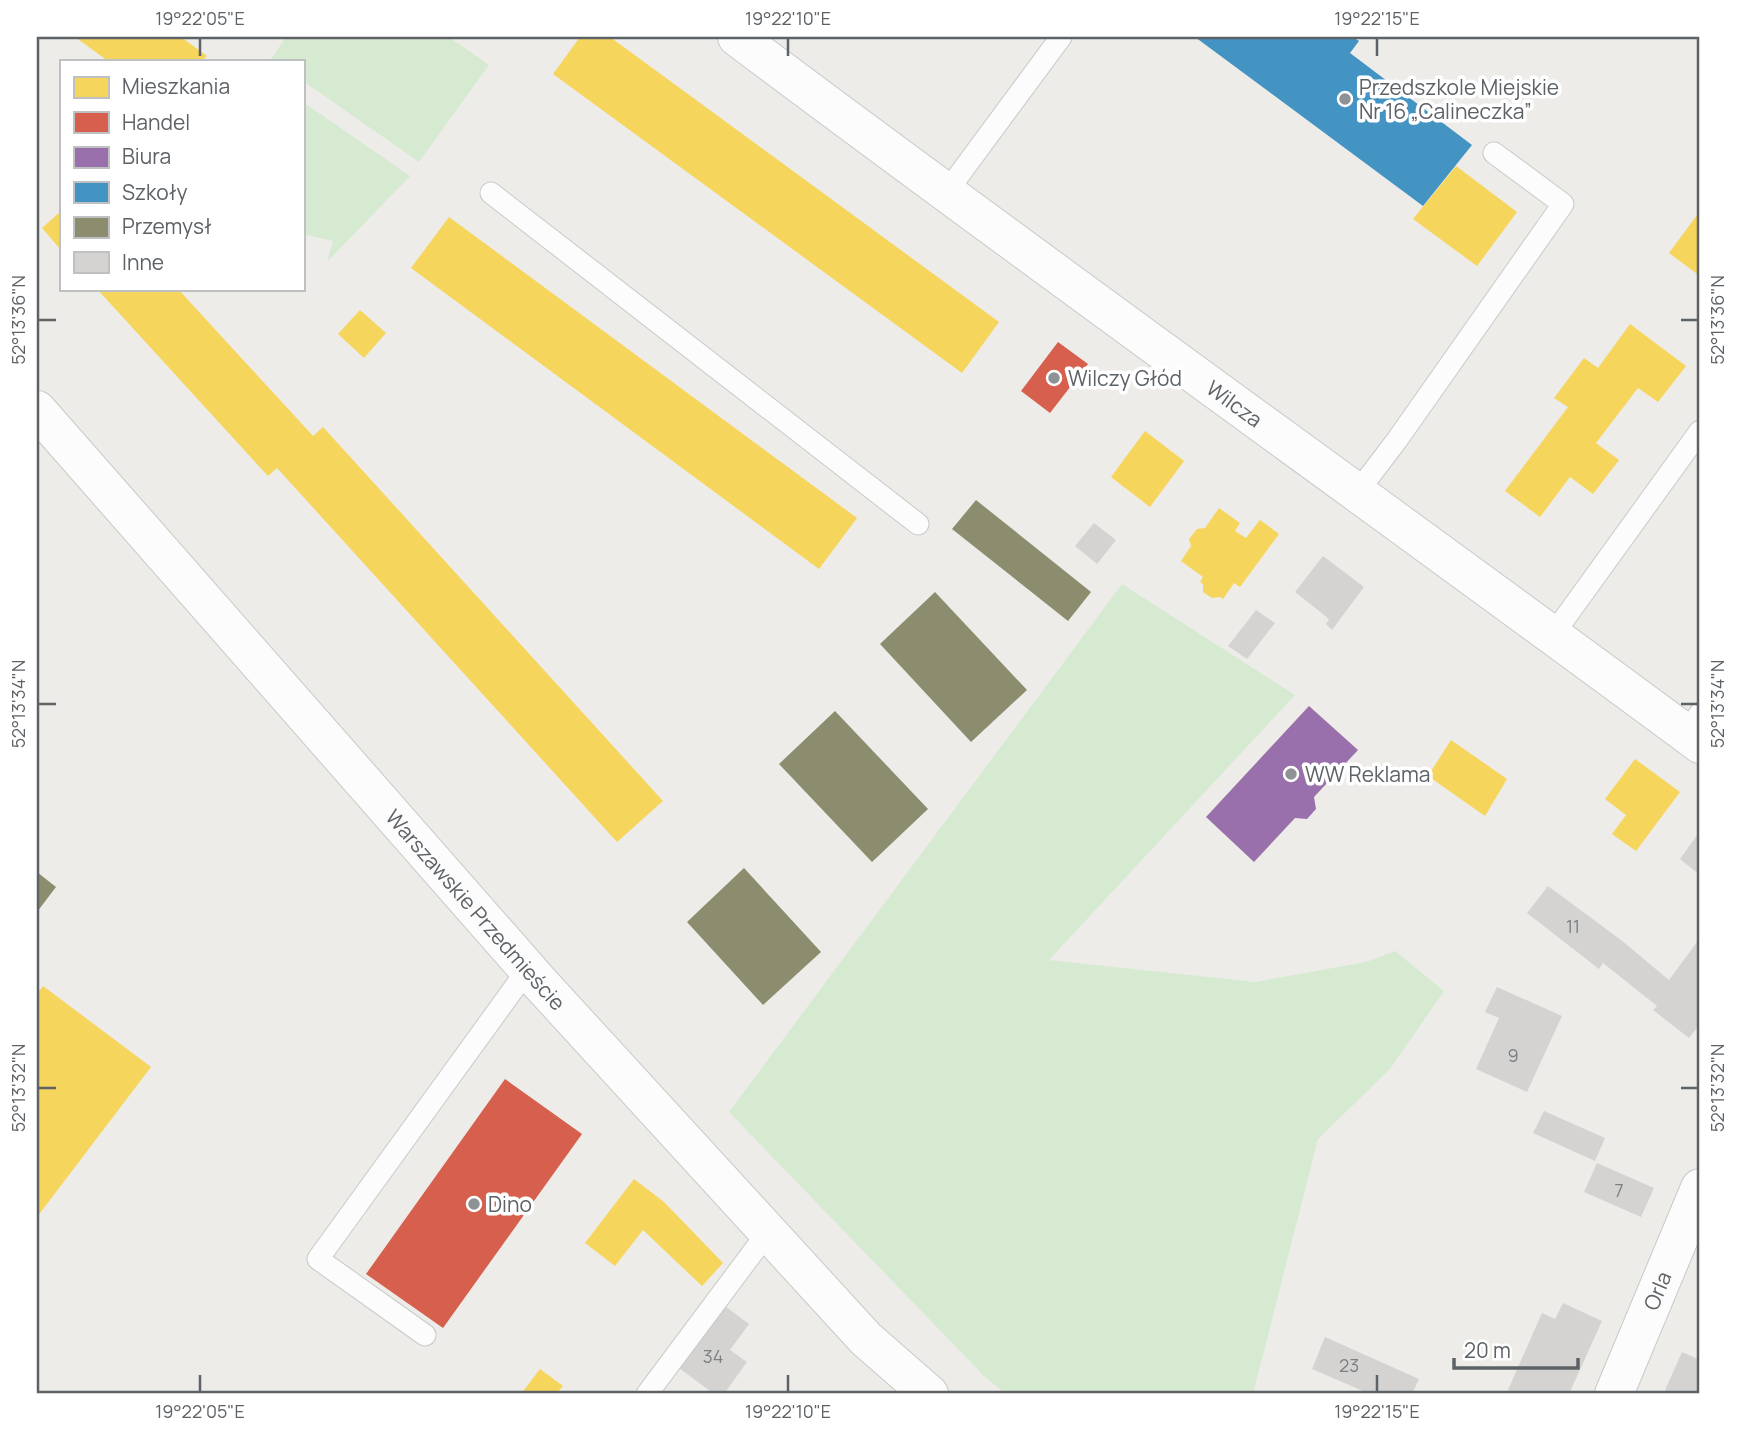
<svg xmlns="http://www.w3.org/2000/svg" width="1737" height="1431" font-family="Manrope,sans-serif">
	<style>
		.green { fill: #d6ead2 }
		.homes { fill: #f6d55c }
		.shops { fill: #d6604d }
		.offices { fill: #9970ab }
		.schools { fill: #4393c3 }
		.industry { fill: #8c8c6e }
		.building { fill: #d4d3d1 }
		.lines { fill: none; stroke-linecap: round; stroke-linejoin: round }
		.service-casing { stroke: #c9c9c9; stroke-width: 23 }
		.minor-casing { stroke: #c9c9c9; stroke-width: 40 }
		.service { stroke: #fcfcfc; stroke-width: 21 }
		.minor { stroke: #fcfcfc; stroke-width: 38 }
		.ticks { fill: none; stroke: #5d6267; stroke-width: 2.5 }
		.poi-dot { fill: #8f9294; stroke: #fff; stroke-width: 2.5 }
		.labels { text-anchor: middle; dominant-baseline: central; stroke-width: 7; stroke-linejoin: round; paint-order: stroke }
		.number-label { font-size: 18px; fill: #7c8082 }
		.poi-label { font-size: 21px; fill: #5d6267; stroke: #fff; text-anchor: start }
		.street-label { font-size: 21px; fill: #5d6267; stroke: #fff }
		.neatline { fill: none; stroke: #5d6267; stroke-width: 2.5 }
		.ticks-label { font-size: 18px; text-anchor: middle; fill: #5d6267 }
	</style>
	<rect width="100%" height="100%" fill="#edece8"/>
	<!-- green -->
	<path class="green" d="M286 37H449L489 65 419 162 303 81V61H275L271 59Z
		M303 102 410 176 327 262 333 241 307 235 303 239Z
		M1122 584 1295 695 1049 960 1255 982 1366 962 1395 951 1444 991 1390 1069 1318 1139 1253 1394H1006L985 1377 729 1112Z"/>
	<!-- homes -->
	<path class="homes" d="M75 37H181L207 56 202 61H108Z
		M580 37H610L999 322 962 373 553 74Z
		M1456 166 1517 212 1477 266 1413 219Z
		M61 211V250L42 228Z
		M1700 211V276L1669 253Z
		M449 217 857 518 819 569 411 268Z
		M97 289H178L313 436 323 427 663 801 617 842 277 468 268 476Z
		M360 310 386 333 364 358 338 334Z
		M1630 324 1686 366 1658 402 1638 388 1596 443 1619 460 1593 494 1570 477 1540 517 1505 491 1568 407 1554 398 1584 358 1598 368Z
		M1145 431 1184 461 1150 507 1111 477Z
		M1219 508 1240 523 1235 531 1246 538 1260 520 1279 534 1240 587 1234 583 1223 599 1220 597 1212 598 1203 592V584L1200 582 1203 577 1181 561 1191 546 1189 539 1197 529 1205 528Z
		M1451 740 1507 779 1485 816 1428 776Z
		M1635 759 1680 792 1636 851 1612 834 1626 815 1605 799Z
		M43 986 151 1067 37 1217V994Z
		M634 1179 664 1202 723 1263 702 1286 643 1230 615 1266 585 1243Z
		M540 1369 563 1386 556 1394H521Z"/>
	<!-- shops -->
	<path class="shops" d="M1058 342 1088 364 1050 413 1021 391Z
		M505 1079 582 1134 443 1328 366 1274Z"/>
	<!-- offices -->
	<path class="offices" d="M1309 706 1358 750 1314 797 1316 809 1307 819 1295 818 1254 862 1206 817Z"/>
	<!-- schools -->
	<path class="schools" d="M1195 37H1353L1359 41 1350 53 1472 145 1423 206Z"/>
	<!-- industry -->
	<path class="industry" d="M976 500 1091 592 1068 621 952 529Z
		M935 592 1027 690 971 742 880 644Z
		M835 711 928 809 872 862 779 764Z
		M744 868 821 952 763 1005 687 922Z
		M37 872 56 887 37 912Z"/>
	<!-- building -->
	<path class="building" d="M1094 523 1116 540 1097 564 1075 546Z
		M1323 556 1364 587 1332 630 1326 624 1329 619 1295 592Z
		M1256 610 1275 623 1247 659 1228 646Z
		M1700 831V875L1680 859Z
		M1548 886 1621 940 1669 980 1700 938V1024L1689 1038 1653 1010 1657 1006 1603 963 1599 969 1527 913Z
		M1497 987 1562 1016 1527 1092 1476 1069 1499 1018 1485 1012Z
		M1544 1111 1605 1138 1595 1161 1533 1133Z
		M1597 1163 1654 1188 1641 1217 1584 1192Z
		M1563 1303 1602 1321 1569 1394H1518L1508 1390 1542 1313 1555 1319Z
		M725 1306 749 1324 730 1350 747 1362 724 1394H714L679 1368Z
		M1325 1337 1419 1379 1412 1394H1370L1312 1369Z
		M1682 1352 1700 1360V1386L1697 1394H1665L1666 1388Z"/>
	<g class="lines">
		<defs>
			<path id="service" d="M491 193 918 524
				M945 194 1061 37
				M1356 494 1397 440 1563 204 1494 153
				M1552 636 1700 431
				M1686 734 1700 713
				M425 1335 318 1259 528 969
				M647 1394 768 1232"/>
			<g id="minor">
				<path id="s1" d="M737 37C1055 276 1380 507 1700 744"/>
				<path id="s2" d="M37 410 539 982 866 1339 929 1394"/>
				<path id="s3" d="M1614 1394 1700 1188"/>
			</g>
		</defs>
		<!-- service casing -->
		<use href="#service" class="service-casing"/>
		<!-- minor casing -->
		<use href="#minor" class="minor-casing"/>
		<!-- service -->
		<use href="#service" class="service"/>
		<!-- minor -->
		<use href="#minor" class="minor"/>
	</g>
	<!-- ticks -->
	<path class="ticks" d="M200 38V56M788 38V56M1377 38V56M38 320H56M1681 320H1698M38 704H56M1681 704H1698M38 1088H56M1681 1088H1698M200 1375V1392M788 1375V1392M1377 1375V1392"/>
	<!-- markers -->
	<g class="poi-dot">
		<circle cx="1345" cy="99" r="7"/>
		<circle cx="1054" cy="378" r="7"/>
		<circle cx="1291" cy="774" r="7"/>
		<circle cx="474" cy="1204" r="7"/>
	</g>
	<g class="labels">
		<!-- number labels -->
		<g class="number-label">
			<text x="1573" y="926">11</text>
			<text x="1513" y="1055">9</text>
			<text x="1619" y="1190">7</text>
			<text x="713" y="1356">34</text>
			<text x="1349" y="1365">23</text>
		</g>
		<!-- poi labels -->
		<g class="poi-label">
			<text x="1359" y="87">Przedszkole Miejskie<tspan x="1359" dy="24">Nr 16 „Calineczka”</tspan></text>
			<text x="1068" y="378">Wilczy Głód</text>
			<text x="1305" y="774">WW Reklama</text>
			<text x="488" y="1204">Dino</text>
		</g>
		<!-- street labels -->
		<g class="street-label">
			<text stroke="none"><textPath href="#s1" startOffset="618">Wilcza</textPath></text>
			<text stroke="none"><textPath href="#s2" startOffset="665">Warszawskie Przedmieście</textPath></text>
			<text stroke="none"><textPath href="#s3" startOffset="112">Orla</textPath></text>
		</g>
	</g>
	<!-- border -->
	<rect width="1737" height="1431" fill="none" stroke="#ffffff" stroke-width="77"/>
	<!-- legend -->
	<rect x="60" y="60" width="245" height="231" fill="#ffffff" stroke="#bec0c2" stroke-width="2"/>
	<rect x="74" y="77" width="35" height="21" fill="#f6d55c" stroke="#bec0c2" stroke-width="2"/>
	<text x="122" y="94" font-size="21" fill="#5d6267">Mieszkania</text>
	<rect x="74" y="112" width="35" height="21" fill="#d6604d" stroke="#bec0c2" stroke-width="2"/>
	<text x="122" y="130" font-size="21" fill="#5d6267">Handel</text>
	<rect x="74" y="147" width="35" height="21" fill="#9970ab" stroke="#bec0c2" stroke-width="2"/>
	<text x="122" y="164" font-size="21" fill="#5d6267">Biura</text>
	<rect x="74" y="182" width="35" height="21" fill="#4393c3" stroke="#bec0c2" stroke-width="2"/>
	<text x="122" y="200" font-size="21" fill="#5d6267">Szkoły</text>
	<rect x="74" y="217" width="35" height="21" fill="#8c8c6e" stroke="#bec0c2" stroke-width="2"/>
	<text x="122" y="234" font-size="21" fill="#5d6267">Przemysł</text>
	<rect x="74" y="252" width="35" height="21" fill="#d4d3d1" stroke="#bec0c2" stroke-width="2"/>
	<text x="122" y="270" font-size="21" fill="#5d6267">Inne</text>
	<!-- scale -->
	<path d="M1454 1358v10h124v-10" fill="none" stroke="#5d6267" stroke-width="3.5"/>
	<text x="1464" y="1358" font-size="21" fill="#5d6267" stroke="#ffffff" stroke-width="5" paint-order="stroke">20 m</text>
	<rect x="38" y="38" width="1660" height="1354" class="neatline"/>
	<g class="ticks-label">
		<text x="200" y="25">19°22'05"E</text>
		<text x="788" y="25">19°22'10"E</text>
		<text x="1377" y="25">19°22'15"E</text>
		<text transform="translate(19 320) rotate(-90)" y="6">52°13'36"N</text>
		<text transform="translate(1718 320) rotate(-90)" y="6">52°13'36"N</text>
		<text transform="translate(19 704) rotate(-90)" y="6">52°13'34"N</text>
		<text transform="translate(1718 704) rotate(-90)" y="6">52°13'34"N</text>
		<text transform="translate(19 1088) rotate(-90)" y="6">52°13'32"N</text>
		<text transform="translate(1718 1088) rotate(-90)" y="6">52°13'32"N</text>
		<text x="200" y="1418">19°22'05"E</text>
		<text x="788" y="1418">19°22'10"E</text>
		<text x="1377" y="1418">19°22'15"E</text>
	</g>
</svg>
